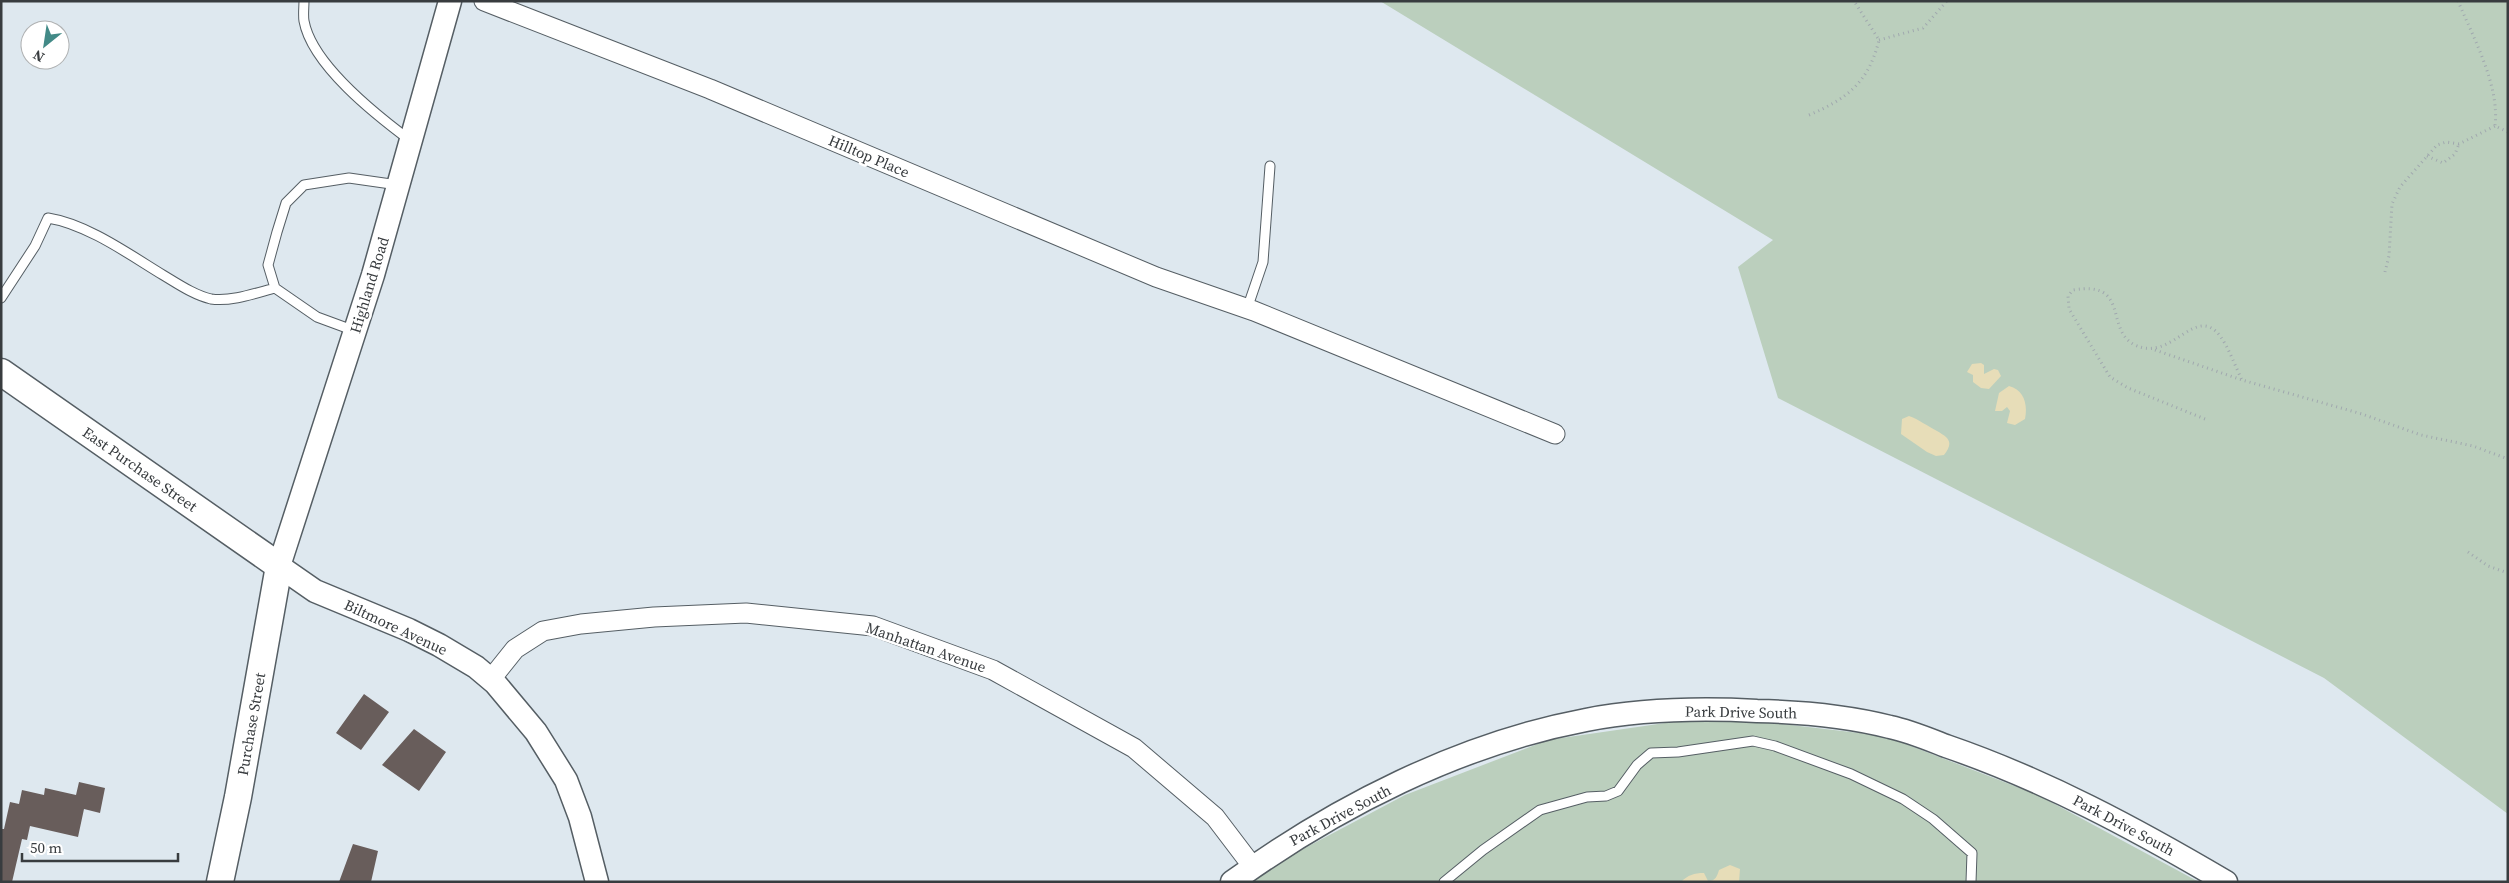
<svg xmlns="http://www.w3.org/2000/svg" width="2509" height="883" font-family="'Source Serif 4',serif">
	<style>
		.green { fill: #bbcfbd }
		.sand { fill: #e7ddb8 }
		.building { fill: #685d5b }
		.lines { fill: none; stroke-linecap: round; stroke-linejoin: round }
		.service-casing { stroke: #555e64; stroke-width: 11 }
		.minor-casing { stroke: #555e64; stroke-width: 21 }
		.tertiary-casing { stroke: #555e64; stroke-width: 25 }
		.secondary-casing { stroke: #555e64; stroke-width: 29 }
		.path { stroke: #a0a8ae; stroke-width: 3; stroke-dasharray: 1 4; stroke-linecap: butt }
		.service { stroke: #fff; stroke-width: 9 }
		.minor { stroke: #fff; stroke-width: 19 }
		.tertiary { stroke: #fff; stroke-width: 22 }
		.secondary { stroke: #fff; stroke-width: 26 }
		.labels { text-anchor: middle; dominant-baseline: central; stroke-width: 5; stroke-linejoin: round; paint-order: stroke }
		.street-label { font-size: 15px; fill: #383c3f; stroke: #fff }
	</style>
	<rect width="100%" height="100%" fill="#dee8ef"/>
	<!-- green -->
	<path class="green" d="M1380 1H2508V814L2324 678 1778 398 1738 267 1773 240Z
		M1713 716 1885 736 2038 795 2199 882H1251L1271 866 1405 795 1548 740Z"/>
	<!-- sand -->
	<path class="sand" d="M1981 363 1984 365V374L1994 369 1998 370 2001 376 1989 389 1981 388 1973 382V375L1967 372 1972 364Z
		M2009 386C2024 390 2028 404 2025 419L2015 425 2007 423 2010 411 2007 407 2002 411H1995L1999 393Z
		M1909 416C1920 420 1927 426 1937 431 1949 438 1954 442 1944 455L1936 456 1927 452 1901 434 1902 419Z
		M1730 865 1740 869 1739 882H1681C1688 875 1694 873 1704 873L1708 881C1716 881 1717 876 1719 870Z"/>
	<!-- building -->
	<path class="building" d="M364 694 389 712 361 750 336 733Z
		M414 729 446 752 419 791 382 765Z
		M79 782 105 788 100 813 84 809 78 837 30 826 27 840 22 839 12 882H1V829H4L10 802 19 804 22 790 44 795 45 788 76 795Z
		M353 844 378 851 371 882H339Z"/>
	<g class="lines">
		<defs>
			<path id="service" d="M304 1C304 7 303 15 304 21 312 65 376 115 411 141
				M1 298 35 246 48 218C87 224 130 255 163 275 178 284 194 295 211 299 231 302 256 293 275 288
				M1247 309 1263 262 1270 166
				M355 331 317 317 275 288 268 265 277 232 286 203 304 185 349 178 398 185
				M1444 882 1483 850 1540 810 1587 797 1606 796 1618 791 1637 765 1651 753 1678 752 1753 741 1775 746 1851 774 1903 799 1933 819 1972 853 1971 882"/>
			<path id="minor" d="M484 1 710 89 1156 277 1254 311 1555 434
				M491 679 515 649 543 631 581 624 654 617 746 613 873 626 993 670 1134 748 1215 817 1253 867"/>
			<path id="tertiary" d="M450 1 373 275 279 566 315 591 409 630 439 645 476 667 495 683 536 732 566 780 580 817 597 882
				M1232 882C1336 807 1459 744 1586 720 1642 709 1700 708 1757 711 1802 712 1847 716 1890 727 1909 731 1928 739 1946 746 2045 780 2136 829 2226 882"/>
			<path id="secondary" d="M1 372 279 566 238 797 220 882"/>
		</defs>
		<!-- service casing -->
		<use href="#service" class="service-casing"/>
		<!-- minor casing -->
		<use href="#minor" class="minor-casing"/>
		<!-- tertiary casing -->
		<use href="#tertiary" class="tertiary-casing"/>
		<!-- secondary casing -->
		<use href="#secondary" class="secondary-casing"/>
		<!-- path -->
		<path class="path" d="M2458 1C2473 37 2500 86 2495 126L2508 132
			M1879 40 1923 28 1947 1
			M1809 115C1847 99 1869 82 1879 40L1854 1
			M2427 156 2443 163 2455 154 2459 144
			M2385 272 2389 256 2392 204 2400 187 2437 145 2446 142 2459 144 2495 126
			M2155 350 2242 380
			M2205 419 2128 388 2110 377 2069 309 2068 296 2073 290C2131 280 2104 330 2135 345 2172 363 2195 303 2220 336 2229 348 2235 366 2242 380L2362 414 2421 435 2473 446 2508 459
			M2468 552 2488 566 2508 573"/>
		<!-- service -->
		<use href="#service" class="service"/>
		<!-- minor -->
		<use href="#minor" class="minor"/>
		<!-- tertiary -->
		<use href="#tertiary" class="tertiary"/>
		<!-- secondary -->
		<use href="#secondary" class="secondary"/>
	</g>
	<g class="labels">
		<!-- street labels -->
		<g class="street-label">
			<text transform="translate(869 156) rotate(23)">Hilltop Place</text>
			<text transform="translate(369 285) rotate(-73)">Highland Road</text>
			<text transform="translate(140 469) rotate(35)">East Purchase Street</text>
			<text transform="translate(396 627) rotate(25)">Biltmore Avenue</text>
			<text transform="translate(926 647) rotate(19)">Manhattan Avenue</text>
			<text transform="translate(1741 712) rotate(1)">Park Drive South</text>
			<text transform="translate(251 724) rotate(-80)">Purchase Street</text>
			<text transform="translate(1340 815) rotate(-28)">Park Drive South</text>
			<text transform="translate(2124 825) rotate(28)">Park Drive South</text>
		</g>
	</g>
	<!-- border -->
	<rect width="2509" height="883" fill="none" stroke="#383c3f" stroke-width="5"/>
	<!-- north arrow -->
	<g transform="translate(45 45) rotate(210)"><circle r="24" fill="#ffffff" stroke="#afb1b2"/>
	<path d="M0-4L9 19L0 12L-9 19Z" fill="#428a87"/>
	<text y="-8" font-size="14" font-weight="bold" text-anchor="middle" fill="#383c3f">N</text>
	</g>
	<!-- scale -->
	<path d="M22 853v8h156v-8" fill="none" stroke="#383c3f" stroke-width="2.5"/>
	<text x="30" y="853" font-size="15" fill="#383c3f" stroke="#ffffff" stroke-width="4" paint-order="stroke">50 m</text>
</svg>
